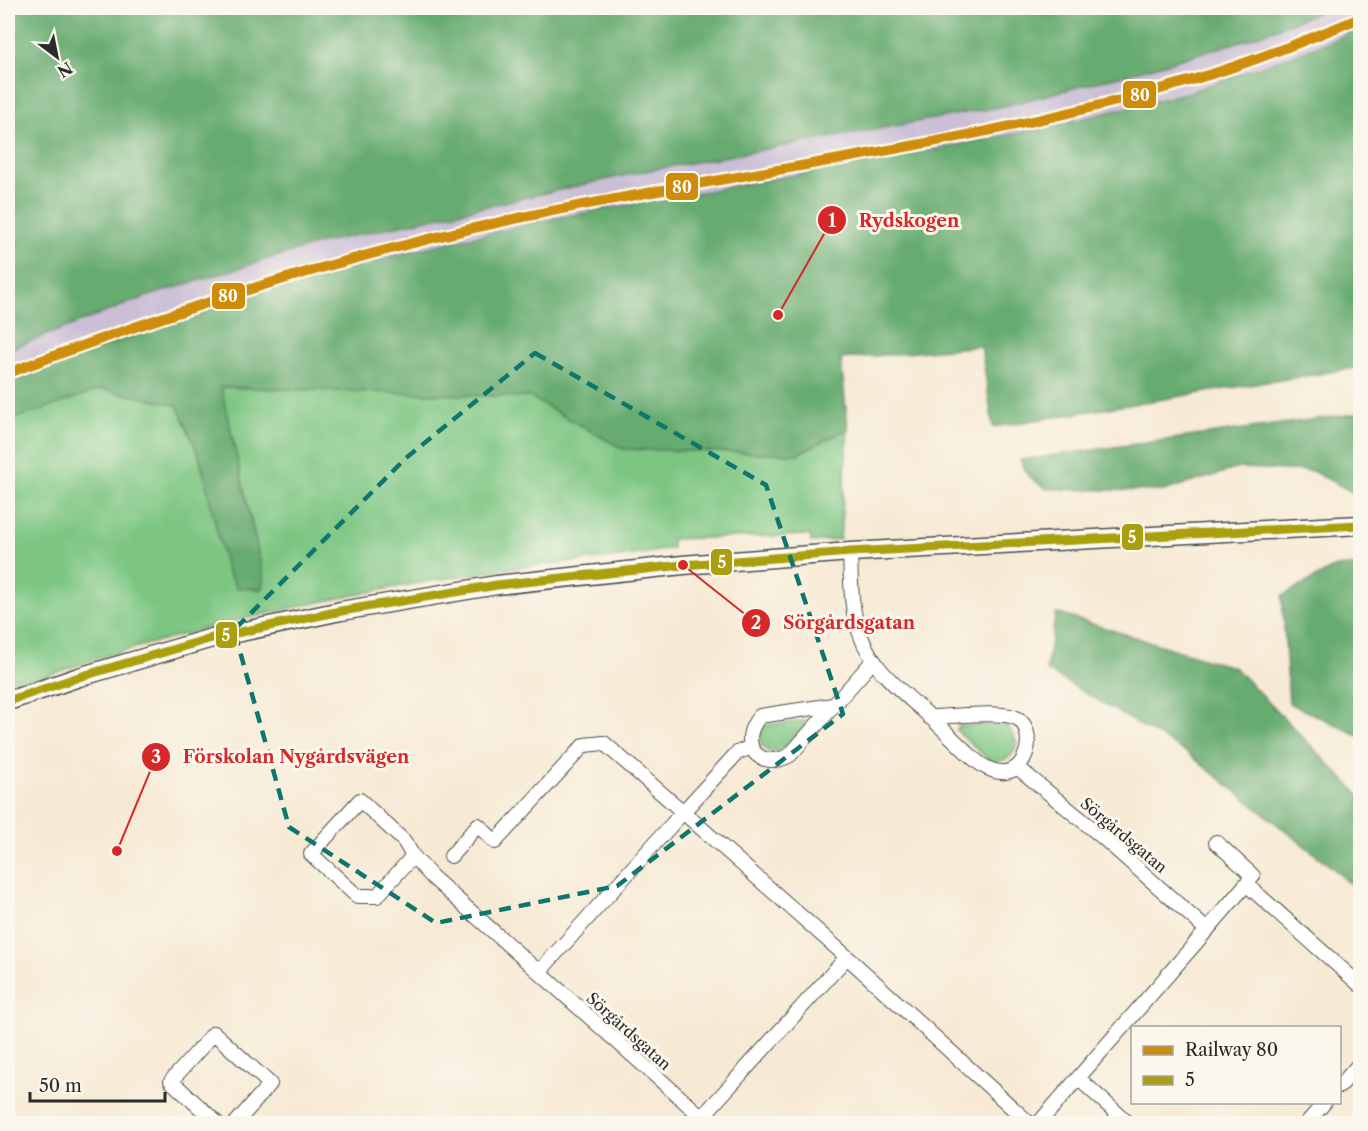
<svg xmlns="http://www.w3.org/2000/svg" width="1368" height="1131" font-family="'Libre Caslon Text',serif">
	<style>
		.industrial { fill: #cbbfd6 }
		.green { fill: #7dc682; stroke: #547856; stroke-width: 1.5 }
		.forest { fill: #66ab70; stroke: #486b4e; stroke-width: 1.5 }
		.lines { fill: none; stroke-linecap: round; stroke-linejoin: round }
		.minor-casing { stroke: #4a4844; stroke-width: 16 }
		.tertiary-casing { stroke: #4a4844; stroke-width: 21 }
		.minor { stroke: #fff; stroke-width: 14 }
		.tertiary { stroke: #fff; stroke-width: 18 }
		.bus-1-casing { stroke: #fbf7ec; stroke-width: 14 }
		.bus-1 { stroke: #aa9f11; stroke-width: 9 }
		.rail-1-casing { stroke: #fbf7ec; stroke-width: 15 }
		.rail-1 { stroke: #ce8d09; stroke-width: 10 }
		.marked { fill: none; stroke: #0f766e; stroke-width: 4.5; stroke-dasharray: 12 8; stroke-linejoin: round }
		.labels { text-anchor: middle; dominant-baseline: central; stroke-width: 6; stroke-linejoin: round; paint-order: stroke }
		.street-label { font-size: 16px; fill: #2b2b2b; stroke: #fbf7ec }
		.leader { fill: none; stroke: #d62828; stroke-width: 2 }
		.callout-dot { fill: #d62828; stroke: #fbf7ec; stroke-width: 2 }
		.mark-label { font-size: 18px; text-anchor: middle; font-weight: bold; fill: #fff }
		.callout-label { font-size: 18px; text-anchor: middle; font-weight: bold; fill: #d62828; stroke: #fbf7ec; stroke-width: 6; stroke-linejoin: round; paint-order: stroke }
		.line-badge { stroke: #fbf7ec; stroke-width: 2 }
		.badge-label { font-size: 16px; text-anchor: middle; font-weight: bold; fill: #fff }
	</style>
	<rect width="100%" height="100%" fill="#fbf7ec"/>
	<filter id="ink" filterUnits="userSpaceOnUse"><feTurbulence type="fractalNoise" baseFrequency=".0167" numOctaves="2"/><feDisplacementMap in="SourceGraphic" scale="12" xChannelSelector="R" yChannelSelector="G"/><feConvolveMatrix kernelMatrix="1 2 1 2 8 2 1 2 1" color-interpolation-filters="sRGB"/></filter>
	<filter id="wash" filterUnits="userSpaceOnUse"><feTurbulence type="fractalNoise" baseFrequency=".008" numOctaves="4" result="noise"/><feDisplacementMap in="SourceGraphic" scale="24" xChannelSelector="R" yChannelSelector="G"/><feGaussianBlur stdDeviation="1.35" result="paint"/><feColorMatrix in="noise" values="0 0 0 0 0 0 0 0 0 0 0 0 0 0 0 0 0 1.4 0 .05"/><feComposite in="paint" operator="in"/></filter>
	<g filter="url(#wash)">
		<rect width="100%" height="100%" fill="#f7ead5"/>
		<!-- industrial -->
		<path class="industrial" d="M1329 8H1360V28L1334 40 1190 92 1053 126 907 155 551 219 415 250 280 286 110 344 8 382V350L145 297 320 243 640 172 1004 106 1150 68 1248 39Z"/>
		<!-- green -->
		<path class="green" d="M221 387 530 397 623 449 797 454 848 429 840 539 811 542 810 535 672 539V548C613 561 552 561 492 571 328 596 164 633 8 689V421L101 389 177 405 200 458 226 569 237 588 261 589 264 579Z
			M808 721C798 733 769 774 759 737L765 725Z
			M1000 725 1009 728 1017 743C1014 756 1008 760 995 762L987 758 956 730 959 726Z"/>
		<!-- forest -->
		<path class="forest" d="M8 8H1329L1248 39 1150 68 1004 106 640 172 320 243 145 297 8 350Z
			M1360 28V367L993 427 981 346 841 359 848 429 797 454 623 449 530 397 221 387 264 579 261 589 237 588 226 569 200 458 177 405 101 389 8 421V382L110 344 280 286 415 250 551 219 907 155 1053 126 1190 92 1334 40Z
			M1360 413V495L1354 493 1312 471 1239 468 1163 491 1047 489 1029 477 1020 460Z
			M1360 565V736L1289 703 1282 596 1335 567Z
			M1056 613 1235 668 1360 796V893L1334 869 1186 752 1046 670Z"/>
	</g>
	<g filter="url(#ink)">
		<g class="lines">
			<defs>
				<path id="minor" d="M850 552C851 573 850 596 855 617 865 663 893 684 927 714 943 729 958 744 974 759 1025 802 1043 727 1014 717 993 711 953 717 929 717
					M833 705 760 716C736 743 759 772 790 755L872 662
					M1017 767 1100 835 1207 930 1253 876 1216 842
					M360 800 404 841 413 856 377 896H357L311 854Z
					M413 856 432 877 702 1117
					M451 856 478 825 495 842 584 745 604 743 683 812 539 972
					M1246 884 1360 985
					M847 957 1030 1124
					M1078 1078 1129 1124
					M1340 1086 1360 1063
					M218 1124 171 1081 214 1033 270 1084 235 1124
					M710 1124 702 1117 847 957 683 812 737 753 751 747
					M1038 1124 1207 930
					M1306 1124 1325 1102"/>
				<path id="tertiary" d="M8 701 79 677 212 638 341 611 497 585 683 565 850 552 1360 525"/>
			</defs>
			<!-- minor casing -->
			<use href="#minor" class="minor-casing"/>
			<!-- tertiary casing -->
			<use href="#tertiary" class="tertiary-casing"/>
			<!-- minor -->
			<use href="#minor" class="minor"/>
			<!-- tertiary -->
			<use href="#tertiary" class="tertiary"/>
			<defs>
				<path id="bus-1" d="M8 701 79 677 212 638 341 611 497 585 683 565 850 552 1360 525"/>
			</defs>
			<!-- bus-1 casing -->
			<use href="#bus-1" class="bus-1-casing"/>
			<!-- bus-1 -->
			<use href="#bus-1" class="bus-1"/>
			<defs>
				<path id="rail-1" d="M8 373C184 306 362 250 547 212 770 167 998 141 1215 73 1265 57 1312 38 1360 18"/>
			</defs>
			<!-- rail-1 casing -->
			<use href="#rail-1" class="rail-1-casing"/>
			<!-- rail-1 -->
			<use href="#rail-1" class="rail-1"/>
		</g>
	</g>
	<!-- marked area -->
	<path class="marked" d="M535 353 766 485 843 714 617 886 436 923 289 827 234 630 406 458Z"/>
	<g class="labels">
		<!-- street labels -->
		<g class="street-label">
			<text transform="translate(1124 835) rotate(40)">Sörgårdsgatan</text>
			<text transform="translate(629 1031) rotate(42)">Sörgårdsgatan</text>
		</g>
	</g>
	<!-- callouts -->
	<path class="leader" d="M778 315L832 220M683 565L756 623M117 851L156 757"/>
	<g class="callout-dot">
		<circle cx="778" cy="315" r="6"/>
		<circle cx="683" cy="565" r="6"/>
		<circle cx="117" cy="851" r="6"/>
		<circle cx="832" cy="220" r="15"/>
		<circle cx="756" cy="623" r="15"/>
		<circle cx="156" cy="757" r="15"/>
	</g>
	<g class="mark-label">
		<text x="832" y="227">1</text>
		<text x="756" y="629">2</text>
		<text x="156" y="763">3</text>
	</g>
	<g class="callout-label">
		<text x="909" y="227">Rydskogen</text>
		<text x="849" y="629">Sörgårdsgatan</text>
		<text x="296" y="763">Förskolan Nygårdsvägen</text>
	</g>
	<g class="line-badge">
		<rect x="1122" y="80" width="35" height="29" rx="6" fill="#ce8d09"/>
		<rect x="665" y="172" width="34" height="29" rx="6" fill="#ce8d09"/>
		<rect x="211" y="282" width="35" height="28" rx="6" fill="#ce8d09"/>
		<rect x="1121" y="523" width="23" height="28" rx="6" fill="#aa9f11"/>
		<rect x="710" y="548" width="23" height="28" rx="6" fill="#aa9f11"/>
		<rect x="215" y="621" width="23" height="28" rx="6" fill="#aa9f11"/>
	</g>
	<g class="badge-label">
		<text x="1140" y="101">80</text>
		<text x="682" y="193">80</text>
		<text x="228" y="302">80</text>
		<text x="1132" y="543">5</text>
		<text x="722" y="568">5</text>
		<text x="226" y="641">5</text>
	</g>
	<!-- margin -->
	<rect width="1368" height="1131" fill="none" stroke="#fbf7ec" stroke-width="30"/>
	<!-- legend -->
	<rect x="1131" y="1026" width="210" height="78" fill="#fbf7ec" stroke="#a8a59f" stroke-width="1.5"/>
	<rect x="1143" y="1046" width="30" height="9" fill="#ce8d09" stroke="#a8a59f" stroke-width="1.5"/>
	<text x="1185" y="1056" font-size="18" fill="#2b2b2b">Railway 80</text>
	<rect x="1143" y="1076" width="30" height="9" fill="#aa9f11" stroke="#a8a59f" stroke-width="1.5"/>
	<text x="1185" y="1086" font-size="18" fill="#2b2b2b">5</text>
	<!-- north arrow -->
	<g transform="translate(57 57) rotate(148)" stroke="#fbf7ec" stroke-width="4.5" paint-order="stroke">
	<path d="M0-4.5L10 22L0 15L-10 22Z" fill="#2b2b2b"/>
	<text y="-9" font-size="16" font-weight="bold" text-anchor="middle" fill="#2b2b2b">N</text>
	</g>
	<!-- scale -->
	<path d="M30 1092v9h135v-9" fill="none" stroke="#2b2b2b" stroke-width="3"/>
	<text x="39" y="1092" font-size="18" fill="#2b2b2b" stroke="#fbf7ec" stroke-width="4.5" paint-order="stroke">50 m</text>
</svg>
